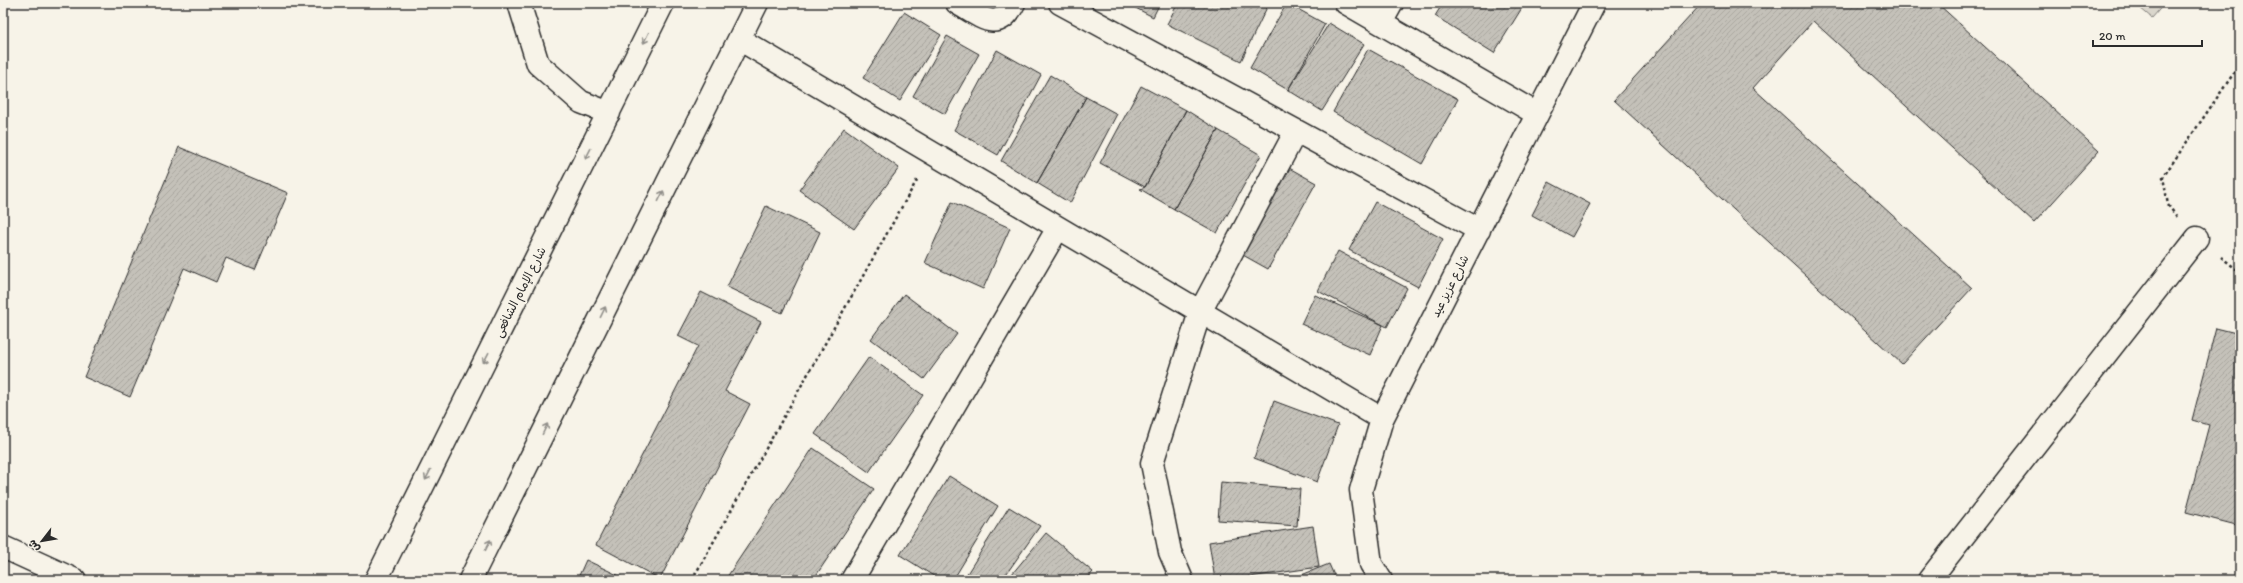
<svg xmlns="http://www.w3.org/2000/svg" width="2243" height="583" font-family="Itim,'Playpen Sans Arabic',sans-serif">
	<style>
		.garden { fill: #dad6cc; stroke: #82807c }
		.building { fill: url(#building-hatch); stroke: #2b2b2b }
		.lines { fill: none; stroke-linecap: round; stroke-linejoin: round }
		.minor-casing { stroke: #2b2b2b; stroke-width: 25 }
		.path { stroke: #2b2b2b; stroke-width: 2.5; stroke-dasharray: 3 3; stroke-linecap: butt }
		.minor { stroke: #f7f3e8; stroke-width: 22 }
		.oneway { stroke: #918f8a }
		.labels { text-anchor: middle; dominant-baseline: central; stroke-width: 4; stroke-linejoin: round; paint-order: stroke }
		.street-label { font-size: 12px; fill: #2b2b2b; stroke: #f7f3e8 }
	</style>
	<defs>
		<pattern id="building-hatch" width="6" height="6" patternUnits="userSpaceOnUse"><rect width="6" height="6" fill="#c4c1b9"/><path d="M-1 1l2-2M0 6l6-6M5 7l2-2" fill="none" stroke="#a9a69f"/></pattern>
	</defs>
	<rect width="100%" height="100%" fill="#f7f3e8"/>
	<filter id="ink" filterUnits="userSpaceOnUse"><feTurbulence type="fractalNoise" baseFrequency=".025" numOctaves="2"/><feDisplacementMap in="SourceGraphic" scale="8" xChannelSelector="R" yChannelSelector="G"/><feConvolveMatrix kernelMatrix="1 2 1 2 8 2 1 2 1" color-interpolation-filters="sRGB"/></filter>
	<g filter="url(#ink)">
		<!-- garden -->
		<path class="garden" d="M2134 3H2165L2152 18Z"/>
		<!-- building -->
		<path class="building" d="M1126 3H1160L1153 17Z
			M1178 3H1269L1241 61 1167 24Z
			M1287 3 1325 24 1288 90 1250 68Z
			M1443 3H1525L1494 53 1435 16Z
			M1702 3H1937L2099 151 2034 223 1813 21 1753 88 1972 288 1902 364 1614 100Z
			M904 12 941 35 900 101 863 78Z
			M1329 23 1364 44 1322 111 1288 90Z
			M947 36 979 54 945 114 913 96Z
			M1368 49 1458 99 1422 164 1333 112Z
			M997 50 1041 75 998 155 954 130Z
			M1050 75 1086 97 1037 183 1001 161Z
			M1141 86 1186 110 1145 187 1100 163Z
			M1086 97 1117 114 1070 203 1037 183Z
			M1186 110 1218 130 1174 209 1140 189 1145 187Z
			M844 128 899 168 854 229 799 190Z
			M1218 130 1261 155 1217 233 1174 209Z
			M179 147 288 193 255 270 226 258 216 282 184 268 130 397 84 377Z
			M1273 159 1316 183 1268 269 1225 245Z
			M1549 182 1590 204 1572 237 1532 215Z
			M952 202 1010 228 983 289 925 263Z
			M1375 202 1443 239 1418 287 1349 250Z
			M766 206 820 232 782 313 727 287Z
			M1338 251 1407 288 1387 327 1318 291Z
			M701 292 761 322 725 391 750 404 660 579 596 545 698 346 678 336Z
			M904 294 957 334 924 379 871 339Z
			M1315 295 1383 325 1370 355 1301 324Z
			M2216 328 2240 334V526L2186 512 2209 425 2192 420Z
			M869 357 923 395 869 472 815 434Z
			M1274 401 1338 425 1317 482 1254 458Z
			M813 448 874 489 813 580H725Z
			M949 476 998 506 953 580H940L900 555Z
			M1221 482 1300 489 1297 526 1218 520Z
			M1009 507 1040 526 1002 580H963Z
			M1313 526 1319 567 1229 580H1215L1209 542Z
			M1046 533 1093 572 1086 580H1007Z
			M586 560 628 580H577Z
			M1329 564 1336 580H1289Z"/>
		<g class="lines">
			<defs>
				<path id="minor" d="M519 3 538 64 581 102 609 113
					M957 3C980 16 998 35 1014 3
					M1060 3 1479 230
					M1346 3 1537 114
					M1381 23 1392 3
					M739 39 1382 419
					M3 547 75 580
					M376 580 663 3
					M470 580 757 3
					M852 580 1058 228
					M1182 580 1170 552 1152 463 1200 312 1296 131
					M1381 580 1371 564 1361 490 1382 419 1594 3
					M1929 580 2197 238"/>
			</defs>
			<!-- minor casing -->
			<use href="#minor" class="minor-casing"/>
			<!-- path -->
			<path class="path" d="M2177 217 2168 205 2163 177 2240 64
				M2221 257 2240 272
				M692 580 917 180"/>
			<!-- minor -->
			<use href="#minor" class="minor"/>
		</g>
		<!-- one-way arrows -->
		<defs><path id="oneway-shaft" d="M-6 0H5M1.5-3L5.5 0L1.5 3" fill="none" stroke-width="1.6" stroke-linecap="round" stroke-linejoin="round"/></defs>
		<g class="oneway">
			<use href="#oneway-shaft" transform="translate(646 38) rotate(116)"/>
			<use href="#oneway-shaft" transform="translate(588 154) rotate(117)"/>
			<use href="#oneway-shaft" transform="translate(661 196) rotate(-64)"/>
			<use href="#oneway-shaft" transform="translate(603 312) rotate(-64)"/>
			<use href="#oneway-shaft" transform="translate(486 358) rotate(117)"/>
			<use href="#oneway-shaft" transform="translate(545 429) rotate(-64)"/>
			<use href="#oneway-shaft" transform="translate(428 475) rotate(117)"/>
			<use href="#oneway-shaft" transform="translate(488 545) rotate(-64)"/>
		</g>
	</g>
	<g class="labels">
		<!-- street labels -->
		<g class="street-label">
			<text transform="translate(1450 286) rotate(-63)">شارع عزيز عيد</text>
			<text transform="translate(520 292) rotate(-63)">شارع الإمام الشافعى</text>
		</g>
	</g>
	<!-- margin -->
	<rect width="2243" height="583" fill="none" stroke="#f7f3e8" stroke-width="16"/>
	<rect x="8" y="8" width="2227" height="567" fill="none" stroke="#2b2b2b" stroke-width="1.5" filter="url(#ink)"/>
	<!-- north arrow -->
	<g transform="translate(42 541) rotate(239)" stroke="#f7f3e8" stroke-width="3" paint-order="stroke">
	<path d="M0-3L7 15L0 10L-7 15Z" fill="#2b2b2b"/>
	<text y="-6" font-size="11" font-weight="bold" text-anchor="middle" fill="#2b2b2b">ش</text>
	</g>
	<!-- scale -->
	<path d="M2093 40v6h109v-6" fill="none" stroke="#2b2b2b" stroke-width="2"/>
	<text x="2099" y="40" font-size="12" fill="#2b2b2b" stroke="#f7f3e8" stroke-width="3" paint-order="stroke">20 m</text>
</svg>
